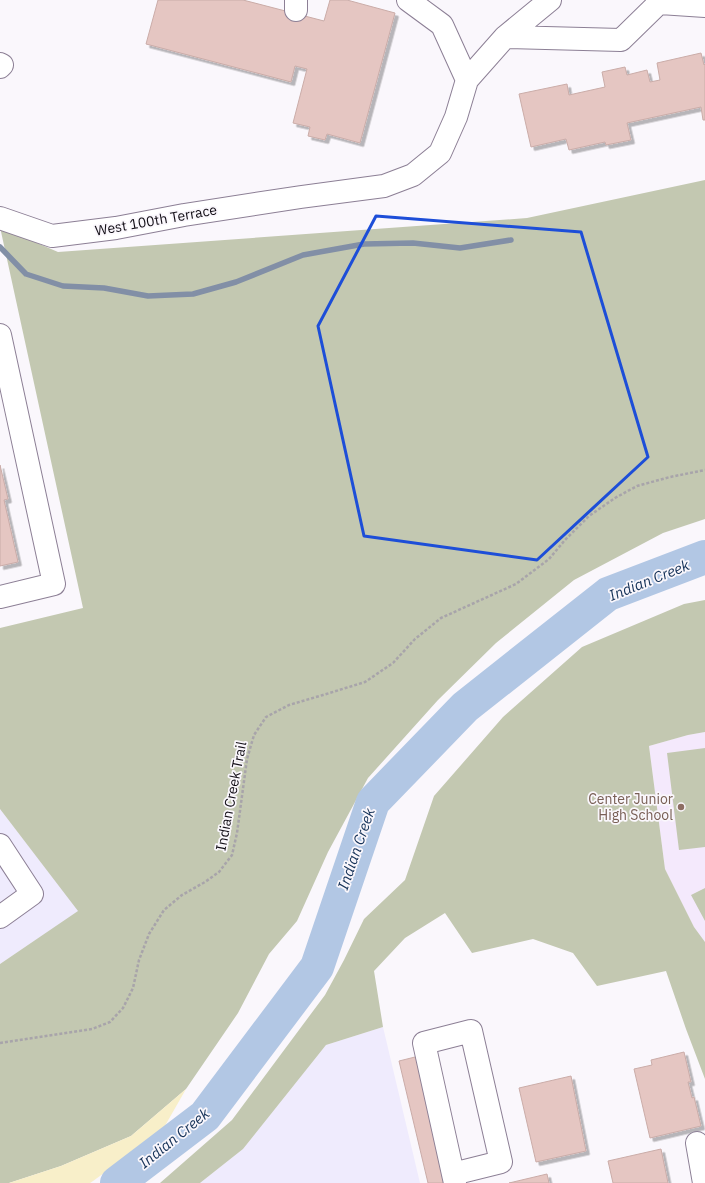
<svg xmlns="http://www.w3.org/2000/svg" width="705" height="1183" font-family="'IBM Plex Sans',sans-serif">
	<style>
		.commercial { fill: #efebfd }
		.built { fill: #f4e9fc }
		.green { fill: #c3c8b1 }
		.sand { fill: #f8efc9 }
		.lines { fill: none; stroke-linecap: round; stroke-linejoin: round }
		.stream { stroke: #828fa6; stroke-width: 5.5 }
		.river { stroke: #b2c7e4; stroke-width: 34 }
		.building { fill: #e5c6c2; stroke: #caaca8; filter: url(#shadow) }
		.minor-casing { stroke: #8c7f95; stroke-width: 24 }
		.path { stroke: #a8a4aa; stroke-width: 2.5; stroke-dasharray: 3 2; stroke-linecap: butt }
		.minor { stroke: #fff; stroke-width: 22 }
		.marked { fill: none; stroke: #1d4ed8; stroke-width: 3; stroke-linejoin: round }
		.education-dot { fill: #8d6e63; stroke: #faf7fc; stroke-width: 1.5 }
		.labels { text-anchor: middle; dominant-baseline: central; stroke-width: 3.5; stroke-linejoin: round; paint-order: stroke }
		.street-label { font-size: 14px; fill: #110d15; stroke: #faf7fc }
		.education-label { font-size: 14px; fill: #785e54; stroke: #faf7fc; text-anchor: end }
		.water-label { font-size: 15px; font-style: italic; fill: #153258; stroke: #faf7fc }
	</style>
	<defs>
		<filter id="shadow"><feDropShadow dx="3.5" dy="3.5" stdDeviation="0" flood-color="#0004"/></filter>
	</defs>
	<rect width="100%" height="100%" fill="#faf7fc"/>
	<!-- commercial -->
	<path class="commercial" d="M0 809 79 911 0 964Z
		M383 1027 420 1183H200L243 1149 326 1045Z"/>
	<!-- built -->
	<path class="built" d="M705 732V942L694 927 665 869 649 746 688 735Z"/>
	<!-- green -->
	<path class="green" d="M705 180V519L663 533 574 580 496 643 438 700 368 778 328 852 297 921 269 954 238 1013 186 1089 131 1136 61 1166 9 1183H0V964L78 911 0 809V628L83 608 0 227 58 252 527 218Z
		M705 600V732L688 735 649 746 665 869 694 927 705 942V1079L686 1029 666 971 597 986 573 953 533 939 472 953 445 913 405 938 374 971 383 1027 326 1045 243 1149 200 1183H160L232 1120 325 995 344 960 364 919 405 880 434 796 503 717 582 647 684 604Z
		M705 748V847L679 850 667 753Z
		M705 888V921L691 895Z"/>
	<!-- sand -->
	<path class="sand" d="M186 1089 162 1131 93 1181 90 1183H9L61 1166 131 1136Z"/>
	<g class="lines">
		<!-- stream -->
		<path class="stream" d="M0 247 26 274 63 286 104 288 148 296 193 294 236 282 303 255 364 244 413 243 460 248 511 240"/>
		<!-- river -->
		<path class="river" d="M117 1183 205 1116 317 967 373 802 465 707 608 594 705 557"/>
	</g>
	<!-- building -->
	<path class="building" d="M158 0H243L324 21 330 0H347L395 13 360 143 327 134 325 140 308 136 310 127 293 123 307 69 295 66 291 82 146 44Z
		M701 53 704 65 705 64V120H703L701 107 627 123 631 140 606 145 605 142 569 150 566 139 531 147 519 94 567 84 569 95 605 87 602 72 625 67 627 75 647 70 650 82 660 80 657 63Z
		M0 465 8 499 4 500 18 562 0 566Z
		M684 1052 691 1082H688L692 1098 694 1097 701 1126 650 1138 634 1069 652 1065 651 1060Z
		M419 1056 449 1183H428L399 1061Z
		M571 1076 586 1151 536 1162 519 1088Z
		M661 1149 668 1183H613L608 1161Z
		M547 1174 549 1183H509Z"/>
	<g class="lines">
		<defs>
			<path id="minor" d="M296 0V10
				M408 0 442 25 467 80
				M660 3 705 6
				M505 37 550 0
				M0 64 2 65 0 67
				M0 218 52 236 116 228 184 215 301 197 384 186 413 175 440 153 456 117 467 80 505 37 621 40 662 0
				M0 335 54 584 0 597
				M0 845 32 894 0 917
				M697 1143 704 1183
				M453 1174 501 1162 471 1031 424 1043 453 1174 455 1183"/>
		</defs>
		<!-- minor casing -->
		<use href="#minor" class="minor-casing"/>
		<!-- path -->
		<path class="path" d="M0 1043 92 1029 110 1022 123 1008 133 988 139 960 149 934 164 910 182 895 205 882 219 872 232 855 237 833 247 759 254 735 266 717 289 705 323 695 365 682 393 663 415 639 441 618 516 584 549 559 565 540 589 516 615 498 637 486 670 477 705 470"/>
		<!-- minor -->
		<use href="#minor" class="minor"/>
	</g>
	<!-- marked area -->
	<path class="marked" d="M376 216 581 232 648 457 537 560 364 536 318 326Z"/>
	<!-- markers -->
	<circle class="education-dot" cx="681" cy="807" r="4"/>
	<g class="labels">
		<!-- street labels -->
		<g class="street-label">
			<text transform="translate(156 220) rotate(-10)">West 100th Terrace</text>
			<text transform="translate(231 796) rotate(-79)">Indian Creek Trail</text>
		</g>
		<!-- education labels -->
		<g class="education-label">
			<text x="673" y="799">Center Junior<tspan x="673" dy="16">High School</tspan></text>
		</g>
		<!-- water labels -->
		<g class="water-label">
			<text transform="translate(649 580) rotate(-22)">Indian Creek</text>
			<text transform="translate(356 849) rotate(-71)">Indian Creek</text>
			<text transform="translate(174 1138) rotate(-39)">Indian Creek</text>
		</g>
	</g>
</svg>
